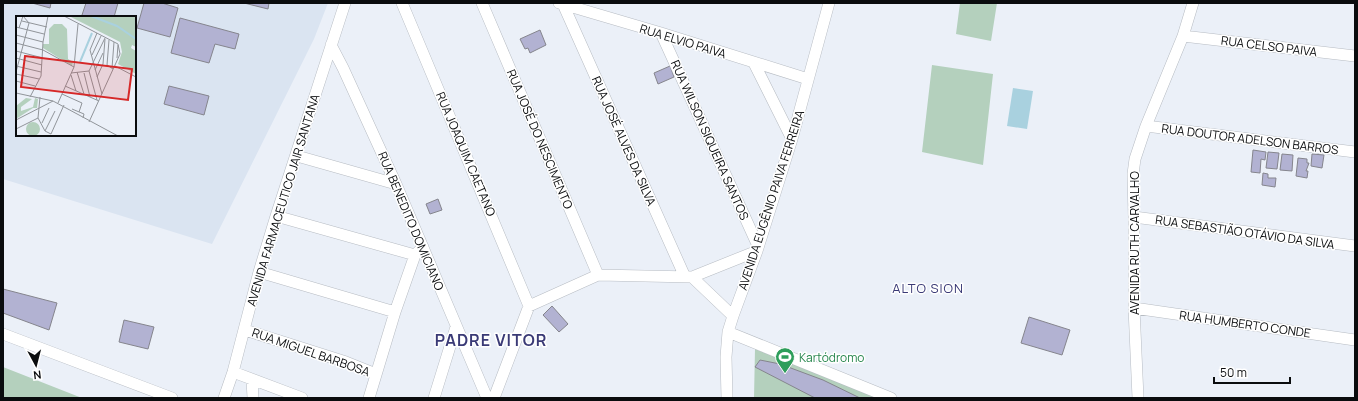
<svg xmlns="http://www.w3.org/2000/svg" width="1358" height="401" font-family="Manrope,sans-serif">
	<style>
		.built { fill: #dae4f1; fill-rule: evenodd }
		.green { fill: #b4d0bd }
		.water { fill: #a9d1df }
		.building { fill: #b2b2d2; stroke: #85858d }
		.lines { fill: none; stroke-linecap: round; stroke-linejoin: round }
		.minor-casing { stroke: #b7bcc3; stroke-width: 12 }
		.minor { stroke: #fff; stroke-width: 11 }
		.labels { text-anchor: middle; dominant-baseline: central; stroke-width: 3; stroke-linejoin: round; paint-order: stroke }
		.street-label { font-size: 12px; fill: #0a0c0e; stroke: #fff }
		.leisure-label { font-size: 12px; fill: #27864d; stroke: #fff; text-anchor: start }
		.neighbourhood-label { font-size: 13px; letter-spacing: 1px; fill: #3a3a76; stroke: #fff }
		.district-label { font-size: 16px; font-weight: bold; letter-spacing: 1px; fill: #3a3a76; stroke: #fff }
		.inset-river { fill: none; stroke: #a9d1df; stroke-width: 2 }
		.inset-road { fill: none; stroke: #91959a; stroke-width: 1 }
		.view { fill: #d62828; fill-opacity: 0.15; stroke: #d62828; stroke-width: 2 }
		.inset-edge { fill: none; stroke: #0a0c0e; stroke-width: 2 }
	</style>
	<rect width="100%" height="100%" fill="#ebf0f8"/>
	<!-- built -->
	<path class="built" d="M3 3H328L314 39 212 244 3 179ZM17 17H135V135H17Z"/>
	<!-- green -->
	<path class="green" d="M960 3H997L991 41 956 34Z
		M932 65 993 74 983 165 922 152Z
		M755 349 877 398H754Z
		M3 367 82 398H3Z"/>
	<!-- water -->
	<path class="water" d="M1013 88 1033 91 1027 129 1007 126Z"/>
	<!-- building -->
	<path class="building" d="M32 3H51L50 8Z
		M86 3H118L114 17H87L82 15Z
		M144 3H162L178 8 170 37 137 28Z
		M244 3H269L268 9Z
		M180 18 239 34 235 49 215 44 209 63 171 53Z
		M540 30 546 45 530 53 528 48 525 49 520 39Z
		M670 66 674 77 658 84 654 73Z
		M169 86 209 96 204 115 164 104Z
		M1253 150 1266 152 1265 160 1261 159 1260 173 1251 172Z
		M1268 152 1279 153 1277 169 1266 168Z
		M1282 154 1293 155 1292 171 1280 170Z
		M1312 154 1324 155 1322 168 1311 166Z
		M1298 158 1307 159V163H1309L1306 171H1308L1307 178 1296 176Z
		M1263 173 1268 174V178H1276L1275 187 1262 185Z
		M438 199 442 210 430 214 426 204Z
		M3 289 57 303 49 330 3 313Z
		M552 306 568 324 559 332 543 315Z
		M1029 317 1070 330 1062 355 1021 343Z
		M124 320 154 327 148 349 119 342Z
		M760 360 780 364 823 380 860 398H815L755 367Z"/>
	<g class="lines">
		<defs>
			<path id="minor" d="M402 3 529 306
				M482 3 598 275
				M559 3 661 33 808 79
				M563 4 685 277
				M661 33 758 246
				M1183 36 1355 56
				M331 45 343 68 396 184 487 398
				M754 63 792 139
				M1146 126 1355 152
				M297 156 396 184
				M276 216 415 255
				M1134 217 1355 246
				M259 272 395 312
				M692 277 733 316
				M1134 308 1355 340
				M245 330 346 362 376 374
				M728 332 891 398
				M3 334 172 398
				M233 372 302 398
				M252 380 253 398
				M224 398 233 372 259 272 276 216 345 3
				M369 398 395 312 415 255 423 247
				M434 398 456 327
				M494 398 529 306 598 275 692 277 757 251
				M727 398 726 357 728 332 733 316 757 251 792 139 829 3
				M1138 398 1134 308V217L1133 174 1135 159 1146 126 1183 36 1193 3"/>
		</defs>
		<!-- minor casing -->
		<use href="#minor" class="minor-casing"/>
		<!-- minor -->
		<use href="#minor" class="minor"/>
	</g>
	<!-- icons -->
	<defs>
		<symbol id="stadium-pin" viewBox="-11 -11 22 30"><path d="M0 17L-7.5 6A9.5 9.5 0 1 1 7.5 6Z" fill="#2e9e5b" stroke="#fff"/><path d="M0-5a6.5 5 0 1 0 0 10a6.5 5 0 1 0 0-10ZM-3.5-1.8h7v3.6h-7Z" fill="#fff"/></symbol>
	</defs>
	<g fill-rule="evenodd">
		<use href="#stadium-pin" x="774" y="346" width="22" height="30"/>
	</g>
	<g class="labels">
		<!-- street labels -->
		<g class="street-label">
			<text transform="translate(683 41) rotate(17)">RUA ELVIO PAIVA</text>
			<text transform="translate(1269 46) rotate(7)">RUA CELSO PAIVA</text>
			<text transform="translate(540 139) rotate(67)">RUA JOSÉ DO NESCIMENTO</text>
			<text transform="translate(1250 139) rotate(7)">RUA DOUTOR ADELSON BARROS</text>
			<text transform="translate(710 140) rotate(66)">RUA WILSON SIQUEIRA SANTOS</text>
			<text transform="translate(624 141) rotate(66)">RUA JOSÉ ALVES DA SILVA</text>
			<text transform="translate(466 154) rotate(67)">RUA JOAQUIM CAETANO</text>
			<text transform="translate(283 200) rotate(-73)">AVENIDA FARMACEUTICO JAIR SANTANA</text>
			<text transform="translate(771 200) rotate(-72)">AVENIDA EUGÊNIO PAIVA FERREIRA</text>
			<text transform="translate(411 221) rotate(67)">RUA BENEDITO DOMICIANO</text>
			<text transform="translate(1245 232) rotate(8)">RUA SEBASTIÃO OTÁVIO DA SILVA</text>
			<text transform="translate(1134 243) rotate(-90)">AVENIDA RUTH CARVALHO</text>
			<text transform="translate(1245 324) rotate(8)">RUA HUMBERTO CONDE</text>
			<text transform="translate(311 352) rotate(19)">RUA MIGUEL BARBOSA</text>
		</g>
		<!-- leisure labels -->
		<g class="leisure-label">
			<text x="799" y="357">Kartódromo</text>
		</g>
		<!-- neighbourhood labels -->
		<g class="neighbourhood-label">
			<text x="928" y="288">ALTO SION</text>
		</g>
		<!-- district labels -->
		<g class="district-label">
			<text x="491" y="340">PADRE VITOR</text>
		</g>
	</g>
	<!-- overview -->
	<g transform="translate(16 16)">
		<rect width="120" height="120" fill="#ebf0f8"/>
		<path d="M53 0H120V31L116 29 115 32 120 35V58L102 48 106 36 104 26ZM38 8H46L51 13 52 43 57 46 56 50 27 32V28H33V13ZM10 82 16 83 5 91V95L17 91 19 82 22 83 21 92H17L0 103V90ZM10 113a7 7 0 1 1 14 0a7 7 0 1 1-14 0Z" fill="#b4d0bd"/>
		<path class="inset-river" d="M75 0 101 10 120 23M64 46 76 17"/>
		<path class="inset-road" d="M48 0 102 28M6 5 31 11M0 11 28 18M3 12 7 0M81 17 74 34 86 78M0 19 27 26M93 24 91 49 97 53M0 27 27 34 58 51M0 35 27 42M76 39 85 20M0 42 26 49M101 42 102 29M0 50 25 56M99 50 120 61M96 52 98 26M79 54 87 37M73 55 81 84M0 56 13 7 7 0M61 56 68 78M55 57 73 55 89 22M68 57 74 81M0 58 23 63M55 59 60 75M81 61 87 48 89 23M0 65 19 70M49 70 83 85M0 77 37 85 102 120M46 78 66 87 63 96M14 81 25 60 27 26 32 0M42 87 58 51 62 8M56 93 68 98 67 102M22 102 29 115 35 118 48 89M0 104 37 85M73 106 104 38 102 28M26 107 33 92M0 113 22 102 24 81M29 115 39 95"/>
		<path class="view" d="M9 40 116 53 112 84 5 71Z"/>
		<rect width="120" height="120" class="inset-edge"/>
	</g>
	<!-- border -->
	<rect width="1358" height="401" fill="none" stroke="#0a0c0e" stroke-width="8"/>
	<!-- north arrow -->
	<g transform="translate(36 365) rotate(173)" stroke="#ffffff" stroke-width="3" paint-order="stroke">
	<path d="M0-3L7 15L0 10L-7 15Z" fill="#0a0c0e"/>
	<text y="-6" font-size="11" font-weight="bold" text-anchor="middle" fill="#0a0c0e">N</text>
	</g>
	<!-- scale -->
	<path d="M1214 377v6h76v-6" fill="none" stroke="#0a0c0e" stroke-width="2"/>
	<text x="1220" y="377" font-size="12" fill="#0a0c0e" stroke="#ffffff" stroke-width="3" paint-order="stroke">50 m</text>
</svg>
